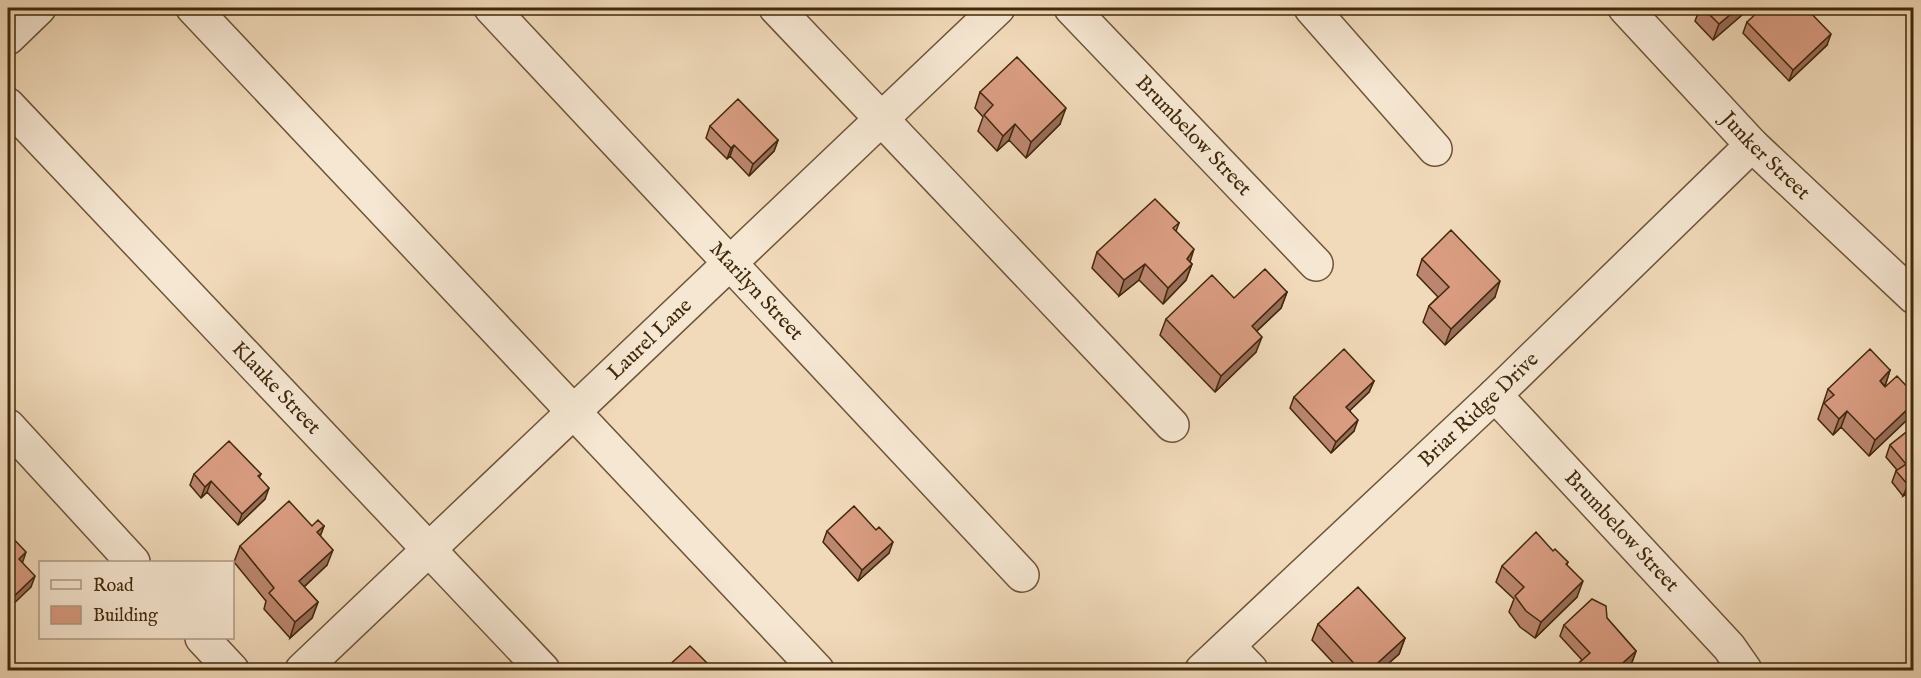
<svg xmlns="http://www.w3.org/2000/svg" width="1921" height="678" font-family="'IM FELL English',serif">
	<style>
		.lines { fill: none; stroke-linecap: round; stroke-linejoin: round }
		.minor-casing { stroke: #6d5537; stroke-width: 36 }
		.minor { stroke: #f6e7d2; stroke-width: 33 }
		.wall { fill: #bb866f; stroke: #41290b; stroke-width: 1.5 }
		.shaded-wall { fill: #986d5a; stroke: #41290b; stroke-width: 1.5 }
		.building { fill: #d99c81; stroke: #41290b; stroke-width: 1.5 }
		.labels { text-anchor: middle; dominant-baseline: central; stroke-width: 5; stroke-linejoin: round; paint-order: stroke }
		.street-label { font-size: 21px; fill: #41290b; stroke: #f6e7d2 }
	</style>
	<rect width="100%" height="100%" fill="#f1daba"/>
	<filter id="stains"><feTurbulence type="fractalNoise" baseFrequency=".00333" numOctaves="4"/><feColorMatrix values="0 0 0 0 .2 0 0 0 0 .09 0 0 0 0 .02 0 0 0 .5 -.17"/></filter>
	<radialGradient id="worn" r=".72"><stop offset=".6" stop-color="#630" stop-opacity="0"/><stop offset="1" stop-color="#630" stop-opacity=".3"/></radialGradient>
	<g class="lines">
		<defs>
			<g id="minor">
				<path d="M193 8 817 670"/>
				<path id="s1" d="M491 8 1022 575"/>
				<path d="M776 8 1172 425"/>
				<path id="s2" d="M1071 8 1316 264"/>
				<path d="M1311 8 1435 149"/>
				<path id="s3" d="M1625 8 1752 145 1914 297"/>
				<path d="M8 38 39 8"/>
				<path id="s4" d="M8 105 543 670"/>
				<path id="s5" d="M1495 395 1729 647 1745 670"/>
				<path d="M8 426 133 562"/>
				<path d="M202 638 232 670"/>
				<path d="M1228 646 1251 670"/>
				<path id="s6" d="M302 670 998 8"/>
				<path id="s7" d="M1202 670 1495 395 1752 145"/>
			</g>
		</defs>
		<!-- minor casing -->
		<use href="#minor" class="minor-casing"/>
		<!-- minor -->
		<use href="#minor" class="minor"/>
	</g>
	<!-- wall -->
	<path class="wall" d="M1700 8H1750L1713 40 1695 21Z
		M1747 22 1827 45 1789 81 1743 33Z
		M980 92 1060 124 1026 158 1009 140 997 151 978 131 983 117 975 108Z
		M710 126 778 140 774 151 749 176 730 156 727 159 706 138Z
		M1179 223 1176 231 1190 262 1192 264 1186 280 1163 304 1139 280 1119 296 1092 268 1097 252Z
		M1422 259 1495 297 1445 345 1423 322 1429 306 1438 297 1417 275Z
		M1287 292 1281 308 1257 331 1256 352 1215 392 1160 335 1166 319 1234 298Z
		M1890 370 1885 386 1914 394V412L1912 415 1869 456 1841 427 1833 435 1818 419 1828 389Z
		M1374 381 1369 392 1350 410 1354 431 1331 453 1290 408 1294 397Z
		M1914 426V490H1913L1903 496 1892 482 1896 471 1897 470 1886 457 1890 445Z
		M194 474H261L259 478 265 499 238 525 207 492 201 498 190 485Z
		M312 526H324L320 536 327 565 304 587 318 602 312 618 290 638 264 609 266 601 234 562 240 546Z
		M876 530 889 553 858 581 823 542 827 531Z
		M1553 551 1568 562 1567 565 1577 597 1535 638 1520 627 1509 612 1514 599 1496 582 1502 566Z
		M1607 618 1636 651 1632 662 1623 670H1576L1579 663 1582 660 1560 636 1564 625Z
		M1318 624 1405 638 1399 654 1381 670H1340L1312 640Z"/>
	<!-- shaded-wall -->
	<path class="shaded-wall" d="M1738 8H1750L1713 40 1719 24Z
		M1831 34 1827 45 1789 81 1793 70Z
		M1066 108 1060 124 1026 158 1031 142Z
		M1015 124 1009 140 997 151 1003 136Z
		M778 140 774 151 749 176 753 164Z
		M734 145 730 156 727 159 731 148Z
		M1194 249 1189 265 1187 259Z
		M1145 264 1139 280 1119 296 1124 280Z
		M1192 264 1186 280 1163 304 1168 288Z
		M1500 281 1495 297 1445 345 1451 329Z
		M1287 292 1281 308 1246 341 1252 326Z
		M1262 337 1256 352 1215 392 1221 376Z
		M1890 370 1885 386 1880 381Z
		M1374 381 1369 392 1342 418 1346 407Z
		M1914 403V412L1912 415 1869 456 1875 440Z
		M1847 411 1841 427 1833 435 1839 419Z
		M1358 420 1354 431 1331 453 1336 442Z
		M211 481 207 492 201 498 205 487Z
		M1914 481 1913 490 1903 496 1908 485Z
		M269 488 265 499 238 525 242 514Z
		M324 526 318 542 317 532Z
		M893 542 889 553 858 581 862 570Z
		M333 550 327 565 293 597 299 581Z
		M26 552 22 564 19 559Z
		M35 576 31 587 8 609 10 600Z
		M1583 581 1577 597 1535 638 1541 622Z
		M318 602 312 618 290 638 295 622Z
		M1405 638 1399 654 1381 670H1370Z
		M1636 651 1632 662 1623 670H1615Z"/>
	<!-- building -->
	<path class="building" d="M1703 8H1738L1719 24Z
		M1762 8H1806L1831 34 1793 70 1747 22Z
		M1017 57 1066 108 1031 142 1015 124 1003 136 984 115 993 105 980 92Z
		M738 99 778 140 753 164 734 145 731 148 710 126Z
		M1155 199 1179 223 1173 228 1194 249 1187 259 1192 264 1168 288 1145 264 1124 280 1097 252Z
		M1451 230 1500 281 1451 329 1429 306 1449 287 1422 259Z
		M1265 269 1287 292 1252 326 1262 337 1221 376 1166 319 1212 275 1234 298Z
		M1344 349 1374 381 1346 407 1358 420 1336 442 1294 397Z
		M1870 349 1890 370 1880 381 1885 387 1897 376 1914 394V403L1875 440 1847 411 1839 419 1824 403 1834 395 1828 389Z
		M1914 426V481L1908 485 1896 471 1906 464 1890 445Z
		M229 441 261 474 258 476 269 488 242 514 211 481 205 487 194 474Z
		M289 501 312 526 318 520 324 526 317 532 333 550 299 581 318 602 295 622 269 593 274 588 240 546Z
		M854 506 876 530 879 527 893 542 862 570 827 531Z
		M1536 532 1553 551 1555 549 1568 562 1566 564 1583 581 1541 622 1526 611 1515 596 1524 587 1502 566Z
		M8 533 26 552 19 559 35 576 10 600 8 597Z
		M1358 587 1405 638 1370 670H1360L1318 624Z
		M1592 599 1606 606 1607 618 1636 651 1615 670H1585L1579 663 1590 653 1564 625Z
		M690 646 714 670H664Z"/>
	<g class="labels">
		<!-- street labels -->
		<g class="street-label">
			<text stroke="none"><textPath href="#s2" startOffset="177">Brumbelow Street</textPath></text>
			<text stroke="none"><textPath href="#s3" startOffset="204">Junker Street</textPath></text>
			<text stroke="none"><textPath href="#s1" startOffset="388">Marilyn Street</textPath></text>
			<text stroke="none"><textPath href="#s6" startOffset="480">Laurel Lane</textPath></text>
			<text stroke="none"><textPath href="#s4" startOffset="390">Klauke Street</textPath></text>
			<text stroke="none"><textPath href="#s7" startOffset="380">Briar Ridge Drive</textPath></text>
			<text stroke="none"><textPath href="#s5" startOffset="186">Brumbelow Street</textPath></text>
		</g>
	</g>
	<!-- margin -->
	<rect width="1921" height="678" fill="none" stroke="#f1daba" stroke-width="30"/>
	<rect x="9" y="9" width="1903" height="660" fill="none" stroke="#41290b" stroke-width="3"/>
	<rect x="15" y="15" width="1891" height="648" fill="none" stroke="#41290b" stroke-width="1.5"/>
	<!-- legend -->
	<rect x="39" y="561" width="195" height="78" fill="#f6e7d2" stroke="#ae9b82" stroke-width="1.5"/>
	<rect x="51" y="580" width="30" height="9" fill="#f6e7d2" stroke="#ae9b82" stroke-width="1.5"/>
	<text x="93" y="591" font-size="18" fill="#41290b">Road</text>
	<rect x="51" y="606" width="30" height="18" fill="#d99c81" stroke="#ae9b82" stroke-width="1.5"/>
	<text x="93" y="621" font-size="18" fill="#41290b">Building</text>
	<rect width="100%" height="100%" filter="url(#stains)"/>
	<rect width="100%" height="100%" fill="url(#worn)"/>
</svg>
